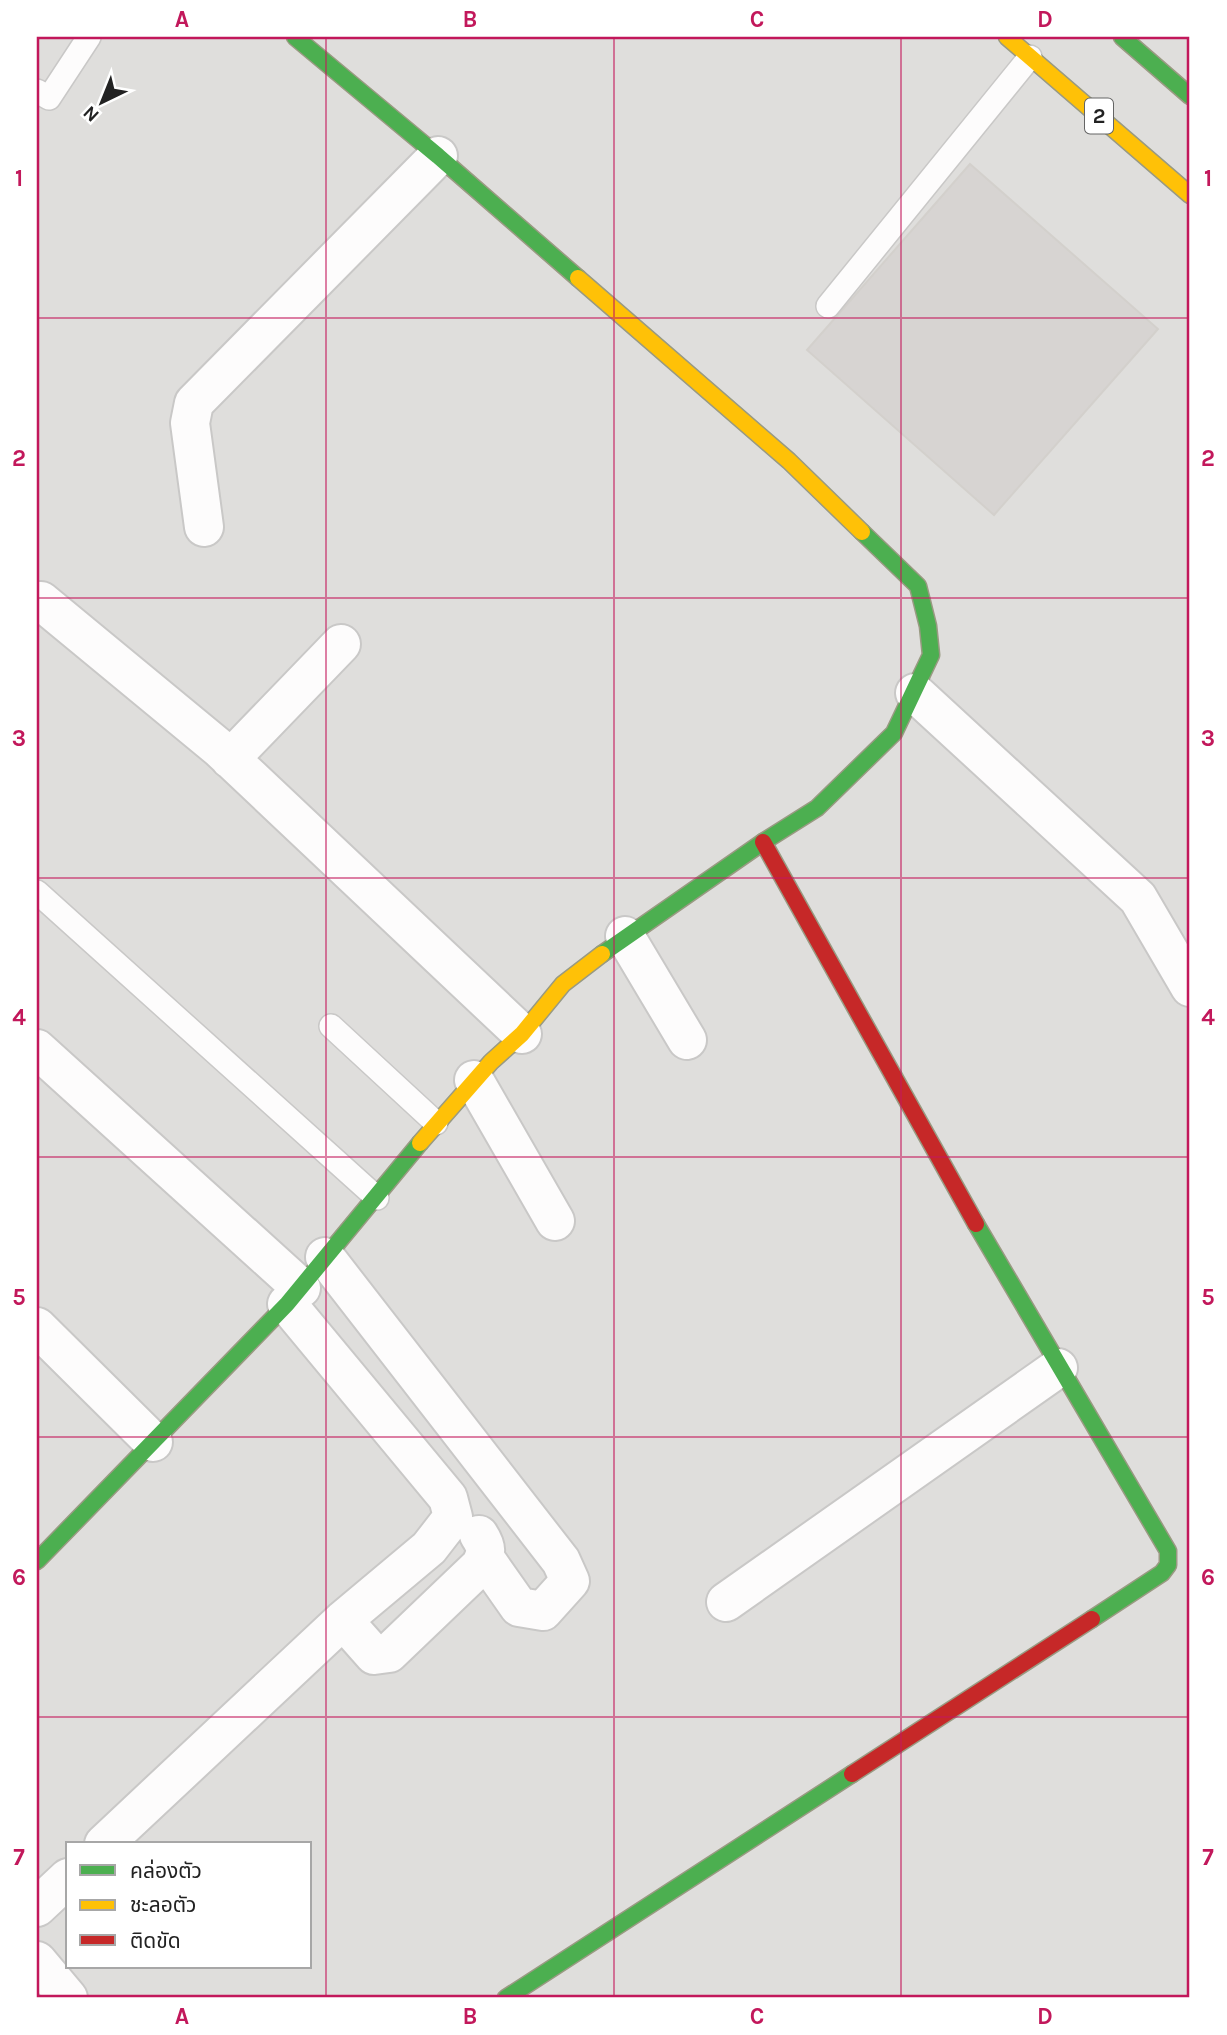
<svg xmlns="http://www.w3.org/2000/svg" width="1227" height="2035" font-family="Karla,'Noto Sans Thai',sans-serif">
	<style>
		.residential { fill: #dfdedc; fill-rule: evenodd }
		.building { fill: #d7d4d2; stroke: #d3d0cc; stroke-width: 2 }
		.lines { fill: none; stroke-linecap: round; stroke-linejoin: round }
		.lane-casing { stroke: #c9c8c7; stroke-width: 26 }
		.street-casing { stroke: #c9c8c7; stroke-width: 42 }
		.fast-casing { stroke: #999a82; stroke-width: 19 }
		.slow-casing { stroke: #999a82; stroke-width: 19 }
		.jam-casing { stroke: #999a82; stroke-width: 19 }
		.lane { stroke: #fdfcfc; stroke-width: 23 }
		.street { stroke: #fdfcfc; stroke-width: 38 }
		.fast { stroke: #4caf50; stroke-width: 16 }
		.slow { stroke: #ffc107; stroke-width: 16 }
		.jam { stroke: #c62828; stroke-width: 16 }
		.grid { fill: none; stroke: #c2185b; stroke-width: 2; stroke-opacity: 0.55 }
		.labels { text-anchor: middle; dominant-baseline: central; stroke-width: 6; stroke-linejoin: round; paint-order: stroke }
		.shield { fill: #fff; stroke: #646464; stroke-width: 2 }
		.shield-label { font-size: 21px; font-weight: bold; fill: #222 }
		.neatline { fill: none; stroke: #c2185b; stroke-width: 2.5 }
		.grid-label { font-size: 23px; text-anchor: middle; font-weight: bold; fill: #c2185b }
	</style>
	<rect width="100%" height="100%" fill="#f0eeeb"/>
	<!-- residential -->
	<path class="residential" d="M37 37H1190V1998H37ZM68 1844H310V1967H68Z"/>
	<!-- building -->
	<path class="building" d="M970 164 1158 329 994 515 807 350Z"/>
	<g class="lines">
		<defs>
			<path id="lane" d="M37 91 49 98 89 37
				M828 306 1030 57
				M37 892 377 1198
				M331 1026 436 1123"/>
			<path id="street" d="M204 527 190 423 194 403 438 156
				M41 601 219 748 522 1034
				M915 693 1138 898 1190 987
				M230 759 341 644
				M625 936 687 1040
				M37 1049 301 1288
				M474 1080 555 1221
				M325 1257 561 1561 570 1581 543 1611 519 1607 484 1557
				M37 1327 153 1442
				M726 1602 1058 1368
				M343 1620 374 1655 389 1653 480 1566C487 1553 487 1547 479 1535
				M104 1844 343 1620 429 1548 453 1517 448 1498 287 1304
				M37 1907 68 1878
				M37 1961 68 1998"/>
			<path id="fast" d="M295 37 438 156 578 278
				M1122 37 1190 96
				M602 954 763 842 817 808 894 733 931 655 928 626 918 586 862 532
				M976 1224 1168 1551V1565L1162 1573 1092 1619
				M37 1561 287 1304 420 1143
				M506 1998 852 1774"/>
			<path id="slow" d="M1007 37 1190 195
				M578 278 789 461 862 532
				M420 1143 491 1062 522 1034 563 984 602 954"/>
			<path id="jam" d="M763 842 976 1224
				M852 1774 1092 1619"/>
		</defs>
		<!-- lane casing -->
		<use href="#lane" class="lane-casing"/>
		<!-- street casing -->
		<use href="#street" class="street-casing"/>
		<!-- fast casing -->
		<use href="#fast" class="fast-casing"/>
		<!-- slow casing -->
		<use href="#slow" class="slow-casing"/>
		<!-- jam casing -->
		<use href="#jam" class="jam-casing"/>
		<!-- lane -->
		<use href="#lane" class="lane"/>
		<!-- street -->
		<use href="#street" class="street"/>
		<!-- fast -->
		<use href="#fast" class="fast"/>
		<!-- slow -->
		<use href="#slow" class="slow"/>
		<!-- jam -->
		<use href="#jam" class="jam"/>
	</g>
	<!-- grid -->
	<path class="grid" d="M326 37V1998M614 37V1998M901 37V1998M37 318H1190M37 598H1190M37 878H1190M37 1157H1190M37 1437H1190M37 1717H1190"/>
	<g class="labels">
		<!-- shield labels -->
		<rect class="shield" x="1085" y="98.5" width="28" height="35" rx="5"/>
		<g class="shield-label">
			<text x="1099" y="116">2</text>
		</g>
	</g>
	<!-- border -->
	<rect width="1227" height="2035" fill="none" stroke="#ffffff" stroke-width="77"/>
	<!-- legend -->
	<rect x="66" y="1842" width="245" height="126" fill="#ffffff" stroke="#a7a7a7" stroke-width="2"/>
	<rect x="80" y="1865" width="35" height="10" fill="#4caf50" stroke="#a7a7a7" stroke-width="2"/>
	<text x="130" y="1878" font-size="21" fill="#222222">คล่องตัว</text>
	<rect x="80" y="1900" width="35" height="10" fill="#ffc107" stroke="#a7a7a7" stroke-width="2"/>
	<text x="130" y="1912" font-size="21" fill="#222222">ชะลอตัว</text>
	<rect x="80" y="1935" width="35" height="10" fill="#c62828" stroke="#a7a7a7" stroke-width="2"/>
	<text x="130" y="1948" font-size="21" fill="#222222">ติดขัด</text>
	<!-- north arrow -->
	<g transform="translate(102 102) rotate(223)" stroke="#ffffff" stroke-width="5" paint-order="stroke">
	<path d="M0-5L12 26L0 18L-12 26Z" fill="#222222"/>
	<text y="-10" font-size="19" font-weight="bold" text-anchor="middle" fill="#222222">N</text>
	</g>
	<rect x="38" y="38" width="1150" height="1958" class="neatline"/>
	<g class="grid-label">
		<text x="182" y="27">A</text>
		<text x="470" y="27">B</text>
		<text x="757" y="27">C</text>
		<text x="1045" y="27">D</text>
		<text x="19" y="186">1</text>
		<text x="1208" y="186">1</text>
		<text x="19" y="466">2</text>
		<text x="1208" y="466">2</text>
		<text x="19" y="746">3</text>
		<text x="1208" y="746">3</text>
		<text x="19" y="1025">4</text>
		<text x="1208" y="1025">4</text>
		<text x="19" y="1305">5</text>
		<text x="1208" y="1305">5</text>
		<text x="19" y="1585">6</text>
		<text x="1208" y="1585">6</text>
		<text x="19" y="1865">7</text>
		<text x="1208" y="1865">7</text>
		<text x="182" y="2024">A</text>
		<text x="470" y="2024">B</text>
		<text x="757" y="2024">C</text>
		<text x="1045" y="2024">D</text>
	</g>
</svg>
